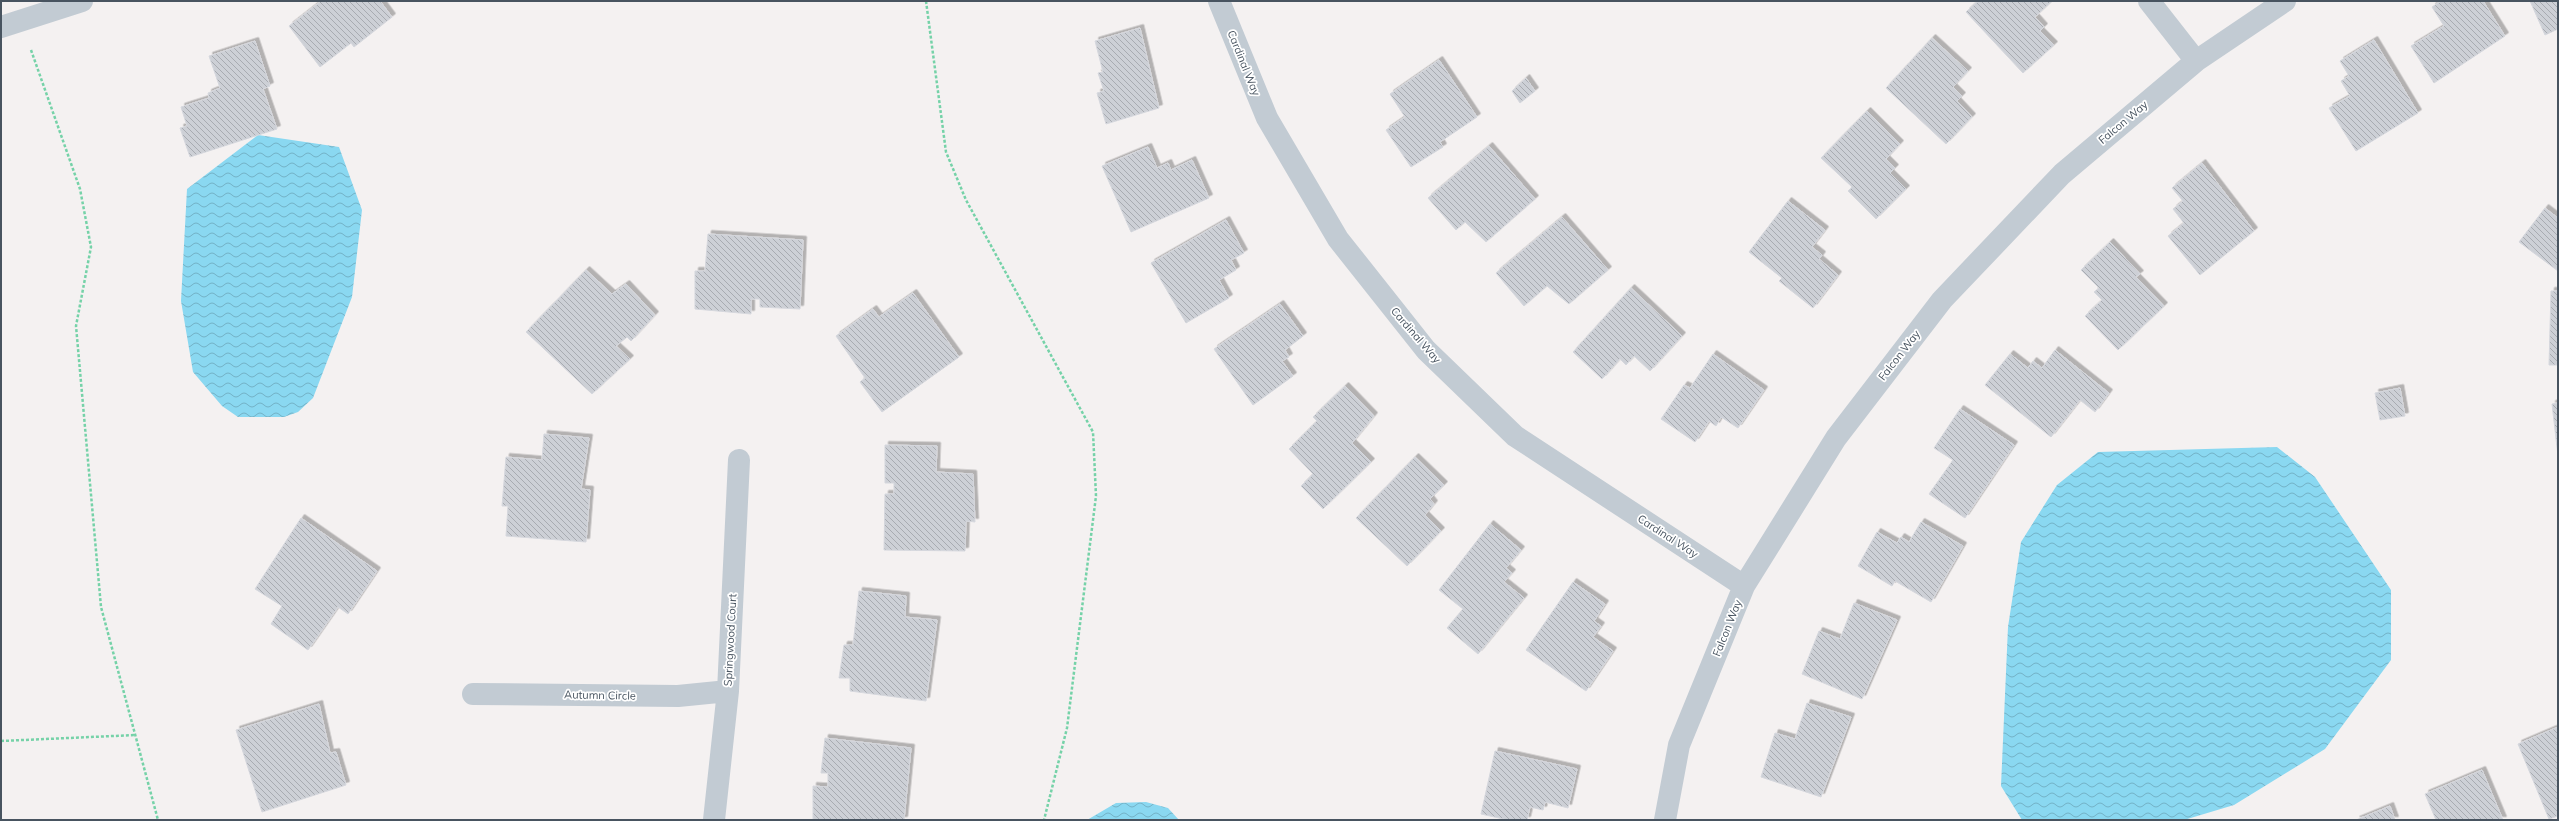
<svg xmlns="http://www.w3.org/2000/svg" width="2559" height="821" font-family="Mulish,sans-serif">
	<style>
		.water { fill: url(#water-waves) }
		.building { fill: url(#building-back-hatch); stroke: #d5d7dd; filter: url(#shadow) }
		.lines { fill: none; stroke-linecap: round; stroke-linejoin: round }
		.path { stroke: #75d2a8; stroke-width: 2.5; stroke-dasharray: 3 2; stroke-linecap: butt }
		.street { stroke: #c2cbd3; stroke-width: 22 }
		.labels { text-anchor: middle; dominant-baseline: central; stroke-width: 3.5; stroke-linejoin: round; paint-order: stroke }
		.street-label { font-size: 11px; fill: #485460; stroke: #fff }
	</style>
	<defs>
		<pattern id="water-waves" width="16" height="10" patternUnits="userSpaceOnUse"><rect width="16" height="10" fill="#8ad8f1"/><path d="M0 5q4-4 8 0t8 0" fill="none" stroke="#73b2c7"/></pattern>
		<pattern id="building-back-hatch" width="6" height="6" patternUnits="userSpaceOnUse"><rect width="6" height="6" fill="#cdd0d6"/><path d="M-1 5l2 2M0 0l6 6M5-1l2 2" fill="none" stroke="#a8abb1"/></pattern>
		<filter id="shadow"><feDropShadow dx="3.5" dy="-3.5" stdDeviation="0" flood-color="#0004"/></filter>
	</defs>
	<rect width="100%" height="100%" fill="#f4f1f1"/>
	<!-- water -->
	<path class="water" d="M258 135 339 147 362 210 352 297 313 398 298 412 284 417H238L222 406 193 372 181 301 187 189Z
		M2277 447 2315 477 2391 590V660L2325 749 2234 805 2184 820H2022L2001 786 2008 627 2021 542 2057 485 2098 452Z
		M1146 802 1168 808 1179 820H1087L1116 803Z"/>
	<!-- building -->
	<path class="building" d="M321 1H380L392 17 354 47 351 43 320 67 289 26Z
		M1978 1H2052L2035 17 2044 27 2040 31 2054 45 2023 73 1966 12Z
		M2441 1H2483L2505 36 2434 83 2411 46 2444 26 2432 7Z
		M2530 1H2558V29L2545 35Z
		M1140 28 1159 108 1106 124 1097 93 1104 91 1098 73 1103 72 1095 41Z
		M1932 38 1968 71 1953 87 1962 96 1957 101 1972 117 1946 144 1886 88Z
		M2374 40 2418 113 2356 151 2329 108 2350 96 2341 81 2349 76 2340 61Z
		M255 41 270 86 263 89 277 129 190 157 180 128 187 126 181 107 209 98 208 93 220 88 209 56Z
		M1439 60 1477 117 1440 142 1443 147 1411 167 1386 130 1405 117 1390 94Z
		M1526 78 1535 91 1520 103 1512 91Z
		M1867 111 1900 144 1886 159 1895 168 1890 173 1906 189 1876 219 1848 191 1852 187 1821 158Z
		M1489 146 1535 199 1486 242 1465 222 1456 230 1428 198Z
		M1148 147 1157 168 1168 163 1171 170 1192 160 1209 198 1131 232 1102 166Z
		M2202 163 2254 231 2200 275 2168 236 2184 223 2173 209 2183 201 2172 188Z
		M1788 201 1825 230 1812 247 1822 255 1819 259 1838 275 1813 308 1779 281 1782 278 1749 252Z
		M2545 208 2558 218V271L2519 242Z
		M1562 217 1608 270 1569 304 1547 286 1524 306 1496 273Z
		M1226 220 1244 253 1231 260 1236 270 1219 280 1229 298 1186 323 1151 263Z
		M708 234 803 240 800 309 760 307V299H751V314L695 309V271H705Z
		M2110 242 2140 274 2136 277 2164 306 2118 350 2085 316 2102 300 2094 292 2099 288 2081 270Z
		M586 270 612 294 626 284 655 315 631 341 627 337 616 346 630 359 592 394 526 332Z
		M1631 288 1682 336 1650 371 1634 356 1626 365 1620 359 1602 379 1573 352Z
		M2551 291H2558V365H2549Z
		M913 293 959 357 882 412 860 382 865 378 836 336 873 309 879 317Z
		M1280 304 1303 336 1285 350 1289 357 1282 361 1293 376 1253 405 1214 349Z
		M2055 350 2109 393 2095 412 2080 400 2051 437 1985 385 2010 354 2028 368 2033 361 2042 368Z
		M1713 354 1764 390 1738 428 1721 417 1716 426 1709 421 1695 442 1661 419 1684 385 1690 388Z
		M1345 386 1374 416 1352 443 1371 462 1323 509 1301 486 1313 474 1289 449 1317 421 1313 417Z
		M2400 388 2405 416 2380 420 2375 393Z
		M2558 403V456L2552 404Z
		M1960 409 2014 445 1965 518 1929 494 1953 460 1934 448Z
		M544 434 589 438 581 489 590 490 586 542 506 536 508 506H502L506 457 542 460Z
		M885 445 937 446 936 472 973 474 975 522 966 521 965 551 884 550 885 494H894V483H885Z
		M1415 457 1444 485 1430 499 1434 504 1425 515 1441 531 1407 566 1356 518Z
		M301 518 377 571 348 614 338 607 308 650 271 624 282 606 255 589Z
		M1921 522 1963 546 1931 602 1895 581 1892 586 1858 566 1877 532 1897 543 1901 537 1909 542Z
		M1490 524 1521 550 1506 568 1512 573 1504 582 1524 598 1478 654 1447 628 1463 609 1439 590Z
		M1573 582 1605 604 1594 621 1601 626 1593 637 1613 651 1586 691 1526 650Z
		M859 591 906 596 905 617 937 620 926 701 850 691V678H839L844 645H853Z
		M1854 603 1897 620 1862 699 1802 674 1819 631 1840 639Z
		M1807 703 1851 717 1821 797 1761 777 1775 733 1795 739Z
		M319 704 330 753 336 752 346 785 262 812 236 730Z
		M2558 727V816L2549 819 2518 744Z
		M825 738 911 748 904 820H813V786L828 787V773H821Z
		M1495 751 1577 769 1568 808 1545 802 1543 810 1530 807 1527 820H1508L1481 814Z
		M2482 770 2503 820H2436L2425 794Z
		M2390 806 2395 820H2356Z"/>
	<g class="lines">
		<!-- path -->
		<path class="path" d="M926 1 946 152 966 200 1093 432 1096 496 1067 728 1044 820
			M31 50 80 189 91 247 76 326 101 607 158 820
			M1 741 136 735"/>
		<!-- street -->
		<path class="street" d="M1219 1 1267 118 1338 239 1426 350 1515 436 1744 586
			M2149 1 2196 61
			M1 27 82 1
			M473 694 678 696 728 691
			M714 820 728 691 739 460
			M1665 820 1679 745 1744 586 1836 438 1942 300 2062 174 2196 61 2285 1"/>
	</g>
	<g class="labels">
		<!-- street labels -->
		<g class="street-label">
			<text transform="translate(1244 63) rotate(68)">Cardinal Way</text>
			<text transform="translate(2123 122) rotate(-40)">Falcon Way</text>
			<text transform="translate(1416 335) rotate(49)">Cardinal Way</text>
			<text transform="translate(1899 355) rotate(-52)">Falcon Way</text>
			<text transform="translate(1668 536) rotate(33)">Cardinal Way</text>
			<text transform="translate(1727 628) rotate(-68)">Falcon Way</text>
			<text transform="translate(730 640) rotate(-87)">Springwood Court</text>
			<text transform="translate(600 695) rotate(1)">Autumn Circle</text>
		</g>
	</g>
	<!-- border -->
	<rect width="2559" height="821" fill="none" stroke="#485460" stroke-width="4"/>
</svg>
